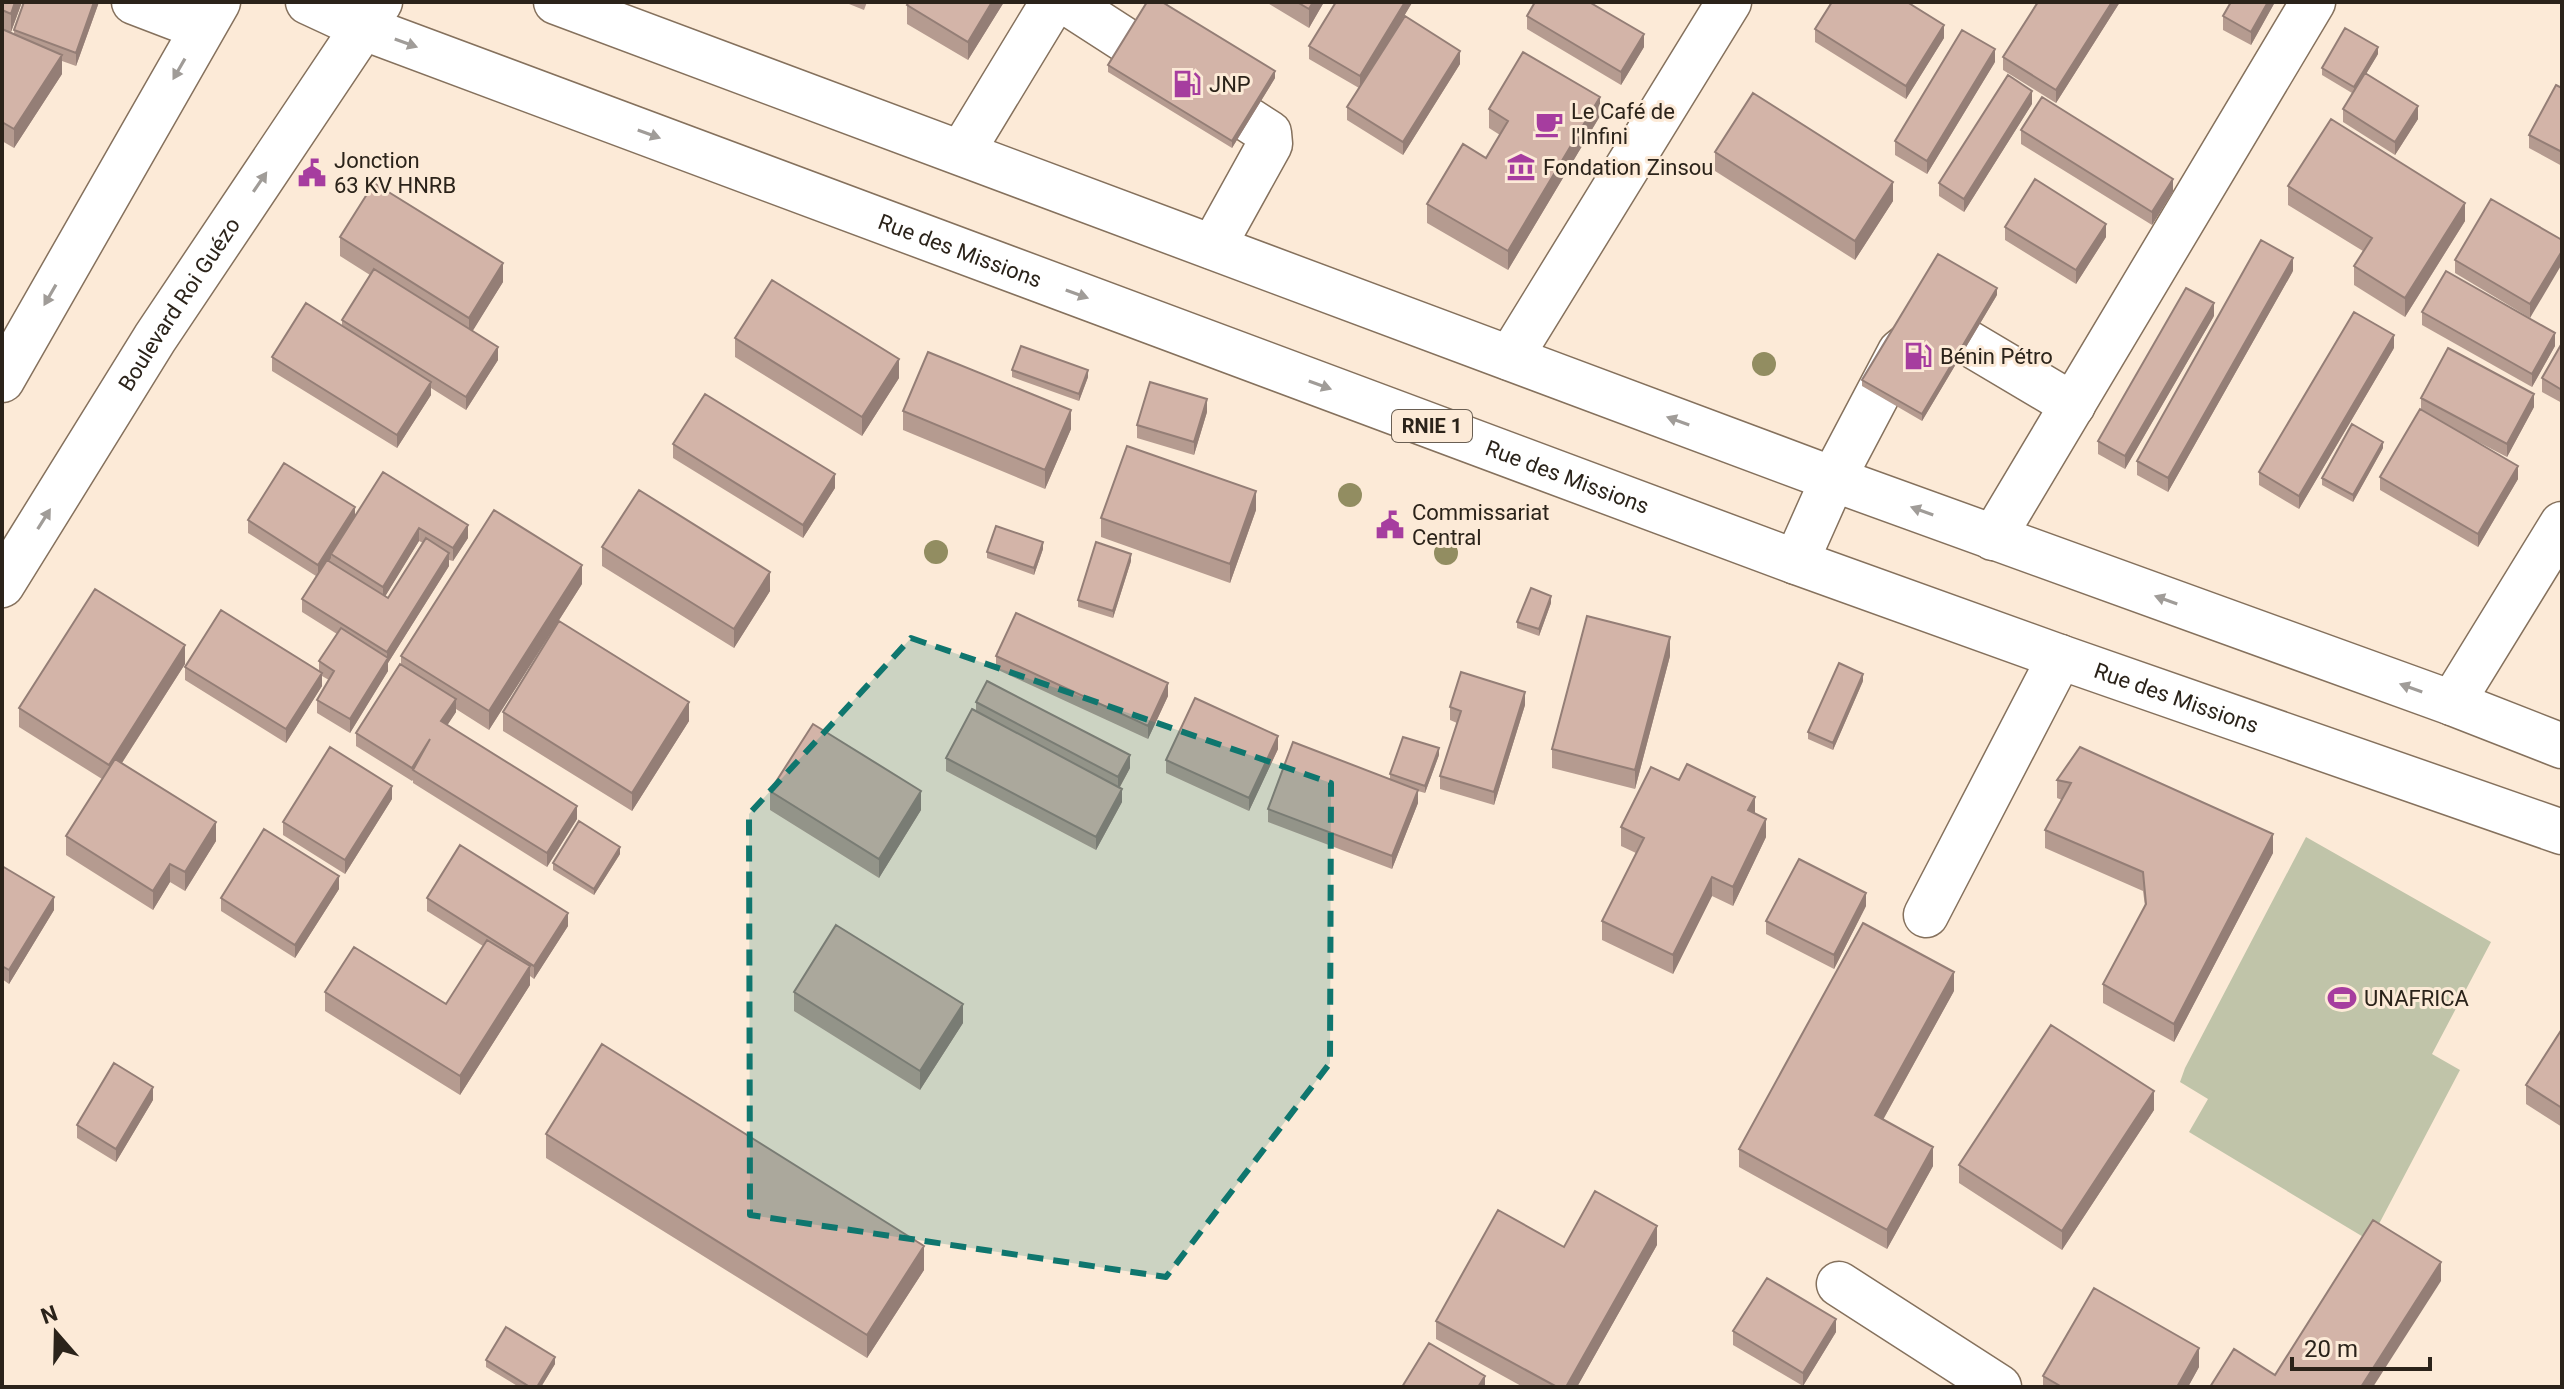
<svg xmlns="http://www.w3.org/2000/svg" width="2564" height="1389" font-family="Roboto,sans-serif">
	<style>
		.green { fill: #c0c4a9 }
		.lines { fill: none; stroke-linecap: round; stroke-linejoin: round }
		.minor-casing { stroke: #85715d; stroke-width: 47 }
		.major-casing { stroke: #85715d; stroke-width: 47 }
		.highway-casing { stroke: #85715d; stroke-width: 47 }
		.minor { stroke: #fff; stroke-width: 44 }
		.major { stroke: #fff; stroke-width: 44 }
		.highway { stroke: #fff; stroke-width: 44 }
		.tree { fill: #928d61 }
		.wall { fill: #b59b90; fill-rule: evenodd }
		.shaded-wall { fill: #947e76 }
		.building { fill: #d3b4a8; stroke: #947e76; stroke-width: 2 }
		.oneway { fill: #a09c98 }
		.marked { fill: #0f766e; fill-opacity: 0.2; stroke: #0f766e; stroke-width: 6; stroke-dasharray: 16 10; stroke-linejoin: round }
		.labels { text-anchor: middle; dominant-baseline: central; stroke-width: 6; stroke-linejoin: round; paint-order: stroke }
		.shield { fill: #fcead7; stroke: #6a5f53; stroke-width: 2 }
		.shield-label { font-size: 20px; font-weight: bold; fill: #2b231a }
		.poi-label { font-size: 22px; fill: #2b231a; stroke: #fcead7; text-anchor: start }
		.street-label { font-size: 22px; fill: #2b231a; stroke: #fcead7 }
	</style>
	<rect width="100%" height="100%" fill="#fcead7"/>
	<!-- green -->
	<path class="green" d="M2306 837 2491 942 2432 1054 2460 1070 2370 1241 2189 1132 2208 1099 2180 1082 2185 1068Z"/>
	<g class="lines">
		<defs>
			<g id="minor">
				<path d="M134 2 202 28"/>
				<path d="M1066 2 1269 133 1270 144 1213 247"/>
				<path d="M962 152 1053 2"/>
				<path d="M1510 358 1729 2"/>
				<path d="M2 380 218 2"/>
				<path d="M1993 538 2313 2"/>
				<path d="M1796 562 1833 479 1900 352 1922 334 1945 329 2073 405"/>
				<path id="s1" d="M2 585 155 338 380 2"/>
				<path d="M1926 915 2060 657"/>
				<path d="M1839 1284 1999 1387"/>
			</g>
			<path id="major" d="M2452 703 2562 524"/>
			<g id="highway">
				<path id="s2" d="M308 2 364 28 1796 562 2060 657 2562 832"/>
				<path d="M556 2 1833 479 2452 703 2562 746"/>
			</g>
		</defs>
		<!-- minor casing -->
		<use href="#minor" class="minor-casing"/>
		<!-- major casing -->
		<use href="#major" class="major-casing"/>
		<!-- highway casing -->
		<use href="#highway" class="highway-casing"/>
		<!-- minor -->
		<use href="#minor" class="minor"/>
		<!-- major -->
		<use href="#major" class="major"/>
		<!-- highway -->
		<use href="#highway" class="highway"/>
	</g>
	<!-- trees -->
	<g class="tree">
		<circle cx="1764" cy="364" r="12"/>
		<circle cx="1350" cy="495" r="12"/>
		<circle cx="936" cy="552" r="12"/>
		<circle cx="1446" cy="553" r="12"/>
	</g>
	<!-- wall -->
	<path class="wall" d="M2 2H22L11 32 14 34V30L24 2H99L76 66 62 61V74L14 148 2 141Z
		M844 2H867L864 10Z
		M909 2H1004L968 60 907 24V5Z
		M1266 2H1324L1309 28Z
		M1412 2 1397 28 1460 64 1403 155 1347 120V107L1359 88 1309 59V46Z
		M2120 2 2056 103 2003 70V57Z
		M2231 2H2275L2251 45 2223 30V16Z
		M1527 16 1644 47 1621 85 1527 29Z
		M1815 29 1944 38 1906 99 1815 42Z
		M2378 54 2366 74 2418 119 2395 155 2343 122V109L2352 93 2322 75V68Z
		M1995 62 1927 174 1895 155V141Z
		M1108 65 1275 78 1232 148 1108 72Z
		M2562 88V166L2529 148V135Z
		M2032 104 1964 212 1939 196V183Z
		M1489 109 1600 116 1508 270 1427 223V204L1486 158 1500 135 1489 128Z
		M2021 130 2173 192 2152 225 2021 144Z
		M1715 152 1893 201 1855 260 1715 171Z
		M2288 186 2465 221 2405 317 2354 285V266L2363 251 2288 205Z
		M2005 227 2106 237 2076 284 2005 240Z
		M340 237 503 282 472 331 498 360 466 410 431 388V395L397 448 272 371V357L342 326V320L370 275 340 256Z
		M2562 240 2530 318 2455 273V260Z
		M2293 271 2168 492 2137 475V461Z
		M1997 295 1922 421 1862 386V380Z
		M2422 312 2555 346 2532 387 2422 325Z
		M2214 316 2125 469 2098 454V441Z
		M735 338 899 378 862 436 735 357Z
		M2562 343V403L2542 392V378Z
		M2394 348 2299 509 2259 485V472Z
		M1012 370 1088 377 1079 401 1012 377Z
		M2421 398 2534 407 2507 457 2457 431 2518 479 2478 547 2380 490V477L2421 409Z
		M903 411 1071 429 1045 489 903 430Z
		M1207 412 1194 455 1137 438V425Z
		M673 444 835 488 803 538 673 458Z
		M2383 448 2353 502 2322 485V478Z
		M383 472 468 538 453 561 449 560V566L388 663V671L350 733 317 713V700L329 680 322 676V686L286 743 185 680V667L319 672V661L337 634 302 612V599L316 576 248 533V520L355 517ZM419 541 423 543 388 598 385 596Z
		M1256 510 1230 583 1101 537V518Z
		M602 547 770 591 734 648 602 566Z
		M1043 549 1034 575 987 558V552Z
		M1131 561 1113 618 1078 607V600Z
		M582 584 489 730 456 709V712L447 725 577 819 547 867 413 783V780L412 781 356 746V733L401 664V656Z
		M1551 603 1539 636 1517 628V622Z
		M996 656 1168 696 1148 739 996 669Z
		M1670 656 1635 789 1552 768V749Z
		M185 664 122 763 216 841 185 891 170 882 153 910 66 855V836L102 779 19 727V708Z
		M1863 681 1833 750 1808 739V732Z
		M976 702 1130 768 1120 787 1122 802 1096 850 946 771V758L976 711Z
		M1525 705 1494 805 1440 789V776L1457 723 1450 720V707Z
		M503 712 689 721 632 811 503 731Z
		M2080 747 2273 853 2174 1042 2103 1003V984L2145 906 2143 891 2045 848V830L2062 800 2057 798V780Z
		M1278 749 1249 811 1166 773V760Z
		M1439 755 1425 793 1418 791V803L1392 869 1268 822V809L1390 779V774Z
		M1679 780 1755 813 1766 837 1733 906 1712 896 1673 974 1602 940V921L1636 853 1621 846V827Z
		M770 791 921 810 879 878 770 810Z
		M392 799 345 874 283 835V822Z
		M620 854 594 895 553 870V863Z
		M2 866 54 910 9 984 2 979Z
		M339 889 295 958 221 911V898Z
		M427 898 568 926 534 979 530 976V985L460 1095 325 1011V992L446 1004 483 946 427 911Z
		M1866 906 1834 969 1766 934V921Z
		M1954 991 1883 1120 1933 1166 1887 1249 1739 1167V1149Z
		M794 992 963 1023 920 1090 794 1011Z
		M2562 1029V1127L2526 1104V1085Z
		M153 1100 116 1162 77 1138V1125Z
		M2154 1110 2062 1250 1959 1183V1165Z
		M546 1134 924 1270 867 1358 546 1158Z
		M1657 1245 1577 1387H1523L1436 1339V1321Z
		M1733 1331 1836 1332 1803 1386 1733 1345Z
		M486 1360 555 1364 541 1387H519L486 1367Z
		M2199 1367 2188 1387H2043V1376Z"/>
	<!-- shaded-wall -->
	<path class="shaded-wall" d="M15 2H22L11 32V14Z
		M94 2H99L76 66V53Z
		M992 2H1004L968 60V42Z
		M1313 2H1324L1309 28V9Z
		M1405 2 1412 3 1360 89V76Z
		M2112 2H2120L2056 103V90Z
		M2268 2H2275L2251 45V32Z
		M1944 25V38L1906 99V86Z
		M1644 34V47L1621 85V72Z
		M2378 47V54L2354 94V87Z
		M1995 49V62L1927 174V161Z
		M1460 51V64L1403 155V142Z
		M62 55V74L14 148V129Z
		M1275 71V78L1232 148V141Z
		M2032 91V104L1964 212V199Z
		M1600 97V116L1508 270V251Z
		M2418 106V119L2395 155V142Z
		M2173 179V192L2152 225V212Z
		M1893 182V201L1855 260V241Z
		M2465 203V221L2405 317V298Z
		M2106 224V237L2076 284V270Z
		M2562 251V264L2530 318V304Z
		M2293 258V271L2168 492V478Z
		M503 263V282L469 337V318Z
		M1997 288V295L1922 421V414Z
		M2214 303V316L2125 469V456Z
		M2555 333V346L2532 387V374Z
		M2394 335V348L2299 509V496Z
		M498 347V360L466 410V397Z
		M899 359V378L862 436V417Z
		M1088 370V377L1079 401V394Z
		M431 382V395L397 448V435Z
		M2534 394V407L2507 457V444Z
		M1207 399V412L1194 455V442Z
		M1071 410V429L1045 489V470Z
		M2383 442V448L2353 502V495Z
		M2518 466V479L2478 547V534Z
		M835 474V488L803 538V525Z
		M1256 491V510L1230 583V564Z
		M355 507V521L331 554V558L318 578V565Z
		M468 525V538L453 561V548Z
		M419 528V541L383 600V587Z
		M1043 542V549L1034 575V568Z
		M449 553V566L388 663V671L350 733V719L387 660V652Z
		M1131 554V561L1113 618V611Z
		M582 565V584L489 730V711Z
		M770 572V591L734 648V629Z
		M1551 596V603L1539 636V629Z
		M1670 637V656L1635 789V770Z
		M185 645V664L109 783V765Z
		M322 673V686L286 743V729Z
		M1863 674V681L1833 750V743Z
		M1168 683V696L1148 739V726Z
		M1525 692V705L1494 805V792Z
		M456 699V712L441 735V721Z
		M689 702V721L632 811V793Z
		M1278 736V749L1249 811V798Z
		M1439 748V755L1425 793V786Z
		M1130 755V768L1118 790V777Z
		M392 786V799L345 874V860Z
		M1122 789V802L1096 850V837Z
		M1418 790V803L1392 869V856Z
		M921 791V810L879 878V859Z
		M1755 797V816L1748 810Z
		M577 806V819L547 867V853Z
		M1766 819V837L1733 906V887Z
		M216 822V841L185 891V872Z
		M2273 834V853L2174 1042V1024Z
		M620 847V854L594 895V889Z
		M170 864V882L153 910V891Z
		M339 876V889L295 958V945Z
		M1712 877V896L1673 974V955Z
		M1866 893V906L1834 969V955Z
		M54 897V910L9 984V970Z
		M568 913V926L534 979V966Z
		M530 966V985L460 1095V1076Z
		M1954 972V991L1875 1134V1115Z
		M963 1004V1023L920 1090V1071Z
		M153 1087V1100L116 1162V1149Z
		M2154 1091V1110L2062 1250V1231Z
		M1933 1147V1166L1887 1249V1230Z
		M1657 1226V1245L1577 1387H1566Z
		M924 1246V1270L867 1358V1335Z
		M2441 1262V1281L2373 1387H2361Z
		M1836 1319V1332L1803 1386V1373Z
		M2199 1348V1367L2188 1387H2177Z
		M555 1357V1364L541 1387H537Z
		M1485 1376V1387H1478Z"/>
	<!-- building -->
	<path class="building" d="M2 2H15L11 14 2 10Z
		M24 2H94L76 53 14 30Z
		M909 2H992L968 42 907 5Z
		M1147 2H1162L1275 71 1232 141 1108 65Z
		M1297 2H1313L1309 9Z
		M1336 2H1405L1360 76 1309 46Z
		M1535 2H1589L1644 34 1621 72 1527 16Z
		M1832 2H1907L1944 25 1906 86 1815 29Z
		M2038 2H2112L2056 90 2003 57Z
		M2231 2H2268L2251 32 2223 16Z
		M1405 16 1460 51 1403 142 1347 107Z
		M2345 28 2378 47 2354 87 2322 68Z
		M2 29 62 55 14 129 2 122Z
		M1962 30 1995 49 1927 161 1895 141Z
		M1523 52 1600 97 1508 251 1427 204 1463 144 1486 158 1508 121 1489 109Z
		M2365 73 2418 106 2395 142 2343 109Z
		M2008 75 2032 91 1964 199 1939 183Z
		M2556 85 2562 88V152L2529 135Z
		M1753 93 1893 182 1855 241 1715 152Z
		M2042 97 2173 179 2152 212 2021 130Z
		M2331 119 2465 203 2405 298 2354 266 2372 238 2288 186Z
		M2035 179 2106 224 2076 270 2005 227Z
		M374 183 503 263 469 318 340 237Z
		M2491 199 2562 240V251L2530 304 2455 260Z
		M2261 240 2293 258 2168 478 2137 461Z
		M1938 254 1997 288 1922 414 1862 380Z
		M374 269 498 347 466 397 342 320Z
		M2446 271 2555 333 2532 374 2422 312Z
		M772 280 899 359 862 417 735 338Z
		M2186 288 2214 303 2125 456 2098 441Z
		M306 303 431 382 397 435 272 357Z
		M2354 312 2394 335 2299 496 2259 472Z
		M2562 343V390L2542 378Z
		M1021 346 1088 370 1079 394 1012 370Z
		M2448 348 2534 394 2507 444 2421 398Z
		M928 352 1071 410 1045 470 903 411Z
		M1150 382 1207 399 1194 442 1137 425Z
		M705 394 835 474 803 525 673 444Z
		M2420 409 2518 466 2478 534 2380 477Z
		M2352 424 2383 442 2353 495 2322 478Z
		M1127 446 1256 491 1230 564 1101 518Z
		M284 463 355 507 318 565 248 520Z
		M383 472 468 525 453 548 419 528 383 587 331 554Z
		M639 490 770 572 734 629 602 547Z
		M494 510 582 565 489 711 401 656Z
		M996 526 1043 542 1034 568 987 552Z
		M426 538 449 553 387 652 302 599 327 560 388 598Z
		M1096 542 1131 554 1113 611 1078 600Z
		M1531 588 1551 596 1539 629 1517 622Z
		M95 589 185 645 109 765 19 708Z
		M221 610 322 673 286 729 185 667Z
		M1016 613 1168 683 1148 726 996 656Z
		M1587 616 1670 637 1635 770 1552 749Z
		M559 621 689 702 632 793 503 712Z
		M341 628 388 658 350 719 317 700 334 671 319 661Z
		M1839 663 1863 674 1833 743 1808 732Z
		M400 664 456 699 441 721 577 806 547 853 413 770 430 739 412 768 356 733Z
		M1461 672 1525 692 1494 792 1440 776 1461 711 1450 707Z
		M987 681 1130 755 1118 777 976 702Z
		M1195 698 1278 736 1249 798 1166 760Z
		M972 709 1122 789 1096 837 946 758Z
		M813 724 921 791 879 859 770 791Z
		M1403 737 1439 748 1425 786 1390 774Z
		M1293 742 1418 790 1392 856 1268 809Z
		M330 747 392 786 345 860 283 822Z
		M2080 747 2273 834 2174 1024 2103 984 2146 904 2143 872 2045 830 2071 783 2057 780Z
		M115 759 216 822 185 872 170 864 153 891 66 836Z
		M1687 764 1755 797 1748 810 1766 819 1733 887 1712 877 1673 955 1602 921 1644 838 1621 827 1651 767 1679 780Z
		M579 821 620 847 594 889 553 863Z
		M264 829 339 876 295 945 221 898Z
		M460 845 568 913 534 966 427 898Z
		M1799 859 1866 893 1834 955 1766 921Z
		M2 866 54 897 9 970 2 966Z
		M1863 923 1954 972 1875 1115 1933 1147 1887 1230 1739 1149Z
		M836 925 963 1004 920 1071 794 992Z
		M487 940 530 966 460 1076 325 992 354 947 446 1004Z
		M2051 1025 2154 1091 2062 1231 1959 1165Z
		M2562 1029V1108L2526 1085Z
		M602 1044 924 1246 867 1335 546 1134Z
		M114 1063 153 1087 116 1149 77 1125Z
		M1595 1191 1657 1226 1566 1387H1557L1436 1321 1498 1210 1564 1247Z
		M2373 1220 2441 1262 2361 1387H2210L2234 1349 2275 1375Z
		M1767 1278 1836 1319 1803 1373 1733 1331Z
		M2094 1288 2199 1348 2177 1387H2062L2043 1376Z
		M506 1327 555 1357 537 1387H530L486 1360Z
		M1429 1343 1485 1376 1478 1387H1402Z"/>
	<!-- one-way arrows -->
	<defs><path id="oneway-solid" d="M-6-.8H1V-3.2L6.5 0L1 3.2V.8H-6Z" transform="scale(2)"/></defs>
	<g class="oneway">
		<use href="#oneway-solid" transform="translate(406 43) rotate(20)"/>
		<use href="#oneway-solid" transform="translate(179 69) rotate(120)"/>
		<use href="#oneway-solid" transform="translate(649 134) rotate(20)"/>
		<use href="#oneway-solid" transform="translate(260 182) rotate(-56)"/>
		<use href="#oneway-solid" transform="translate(1077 294) rotate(20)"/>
		<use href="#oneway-solid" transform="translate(50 295) rotate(120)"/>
		<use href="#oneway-solid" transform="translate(1320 385) rotate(20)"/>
		<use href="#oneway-solid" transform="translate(1678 421) rotate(-160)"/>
		<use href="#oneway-solid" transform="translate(1922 511) rotate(-160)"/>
		<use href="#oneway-solid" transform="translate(44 519) rotate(-58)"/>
		<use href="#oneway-solid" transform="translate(2166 600) rotate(-160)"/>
		<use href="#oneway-solid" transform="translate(2411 688) rotate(-160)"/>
	</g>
	<!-- marked area -->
	<path class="marked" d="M911 638 1331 783 1330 1063 1166 1277 750 1215 749 814Z"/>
	<!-- icons -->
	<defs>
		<symbol id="fuel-bare" viewBox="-9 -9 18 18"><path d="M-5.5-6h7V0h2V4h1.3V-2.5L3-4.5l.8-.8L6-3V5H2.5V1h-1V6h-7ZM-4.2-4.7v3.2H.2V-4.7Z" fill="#a63d9f" stroke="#fcead7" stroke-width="2.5" paint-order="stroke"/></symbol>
		<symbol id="cafe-bare" viewBox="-9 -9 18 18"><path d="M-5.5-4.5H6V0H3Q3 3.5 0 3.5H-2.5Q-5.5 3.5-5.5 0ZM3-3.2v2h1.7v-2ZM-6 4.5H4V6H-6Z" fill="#a63d9f" stroke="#fcead7" stroke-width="2.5" paint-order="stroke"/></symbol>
		<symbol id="museum-bare" viewBox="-9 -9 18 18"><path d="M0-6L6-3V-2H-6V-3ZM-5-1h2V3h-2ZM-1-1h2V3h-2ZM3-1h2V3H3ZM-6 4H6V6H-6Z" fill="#a63d9f" stroke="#fcead7" stroke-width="2.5" paint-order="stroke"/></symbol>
		<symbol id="civic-bare" viewBox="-9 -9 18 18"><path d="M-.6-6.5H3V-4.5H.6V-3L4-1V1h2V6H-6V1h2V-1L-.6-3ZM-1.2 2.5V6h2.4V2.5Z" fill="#a63d9f" stroke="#fcead7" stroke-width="2.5" paint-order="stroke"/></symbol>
		<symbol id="stadium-bare" viewBox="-9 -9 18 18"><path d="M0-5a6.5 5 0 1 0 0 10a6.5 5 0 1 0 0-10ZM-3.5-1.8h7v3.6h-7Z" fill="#a63d9f" stroke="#fcead7" stroke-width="2.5" paint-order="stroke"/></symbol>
	</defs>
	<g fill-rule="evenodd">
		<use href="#fuel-bare" x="1167" y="64" width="40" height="40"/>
		<use href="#cafe-bare" x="1529" y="104" width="40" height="40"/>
		<use href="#museum-bare" x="1501" y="147" width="40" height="40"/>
		<use href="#civic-bare" x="292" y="153" width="40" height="40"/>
		<use href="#fuel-bare" x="1898" y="336" width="40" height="40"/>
		<use href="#civic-bare" x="1370" y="505" width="40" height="40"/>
		<use href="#stadium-bare" x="2322" y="978" width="40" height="40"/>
	</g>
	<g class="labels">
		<!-- shield labels -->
		<rect class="shield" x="1392" y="410" width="80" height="32" rx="6"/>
		<g class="shield-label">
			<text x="1432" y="426">RNIE 1</text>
		</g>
		<!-- poi labels -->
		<g class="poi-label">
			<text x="1209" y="84">JNP</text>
			<text x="1571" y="111">Le Café de<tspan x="1571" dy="25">l'Infini</tspan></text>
			<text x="334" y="160">Jonction<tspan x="334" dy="25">63 KV HNRB</tspan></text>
			<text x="1543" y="167">Fondation Zinsou</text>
			<text x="1940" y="356">Bénin Pétro</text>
			<text x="1412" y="512">Commissariat<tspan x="1412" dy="25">Central</tspan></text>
			<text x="2364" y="998">UNAFRICA</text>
		</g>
		<!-- street labels -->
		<g class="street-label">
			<text stroke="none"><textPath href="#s2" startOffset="698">Rue des Missions</textPath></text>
			<text stroke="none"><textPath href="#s1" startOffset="332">Boulevard Roi Guézo</textPath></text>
			<text stroke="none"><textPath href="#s2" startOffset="1346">Rue des Missions</textPath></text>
			<text stroke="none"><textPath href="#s2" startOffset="1994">Rue des Missions</textPath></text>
		</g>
	</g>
	<!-- border -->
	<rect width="2564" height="1389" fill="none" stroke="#2b231a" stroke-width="8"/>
	<!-- north arrow -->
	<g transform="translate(56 1333) rotate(340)" stroke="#fcead7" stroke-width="6" paint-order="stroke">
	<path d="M0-6L14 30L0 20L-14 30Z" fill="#2b231a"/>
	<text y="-12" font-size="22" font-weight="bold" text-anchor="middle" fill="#2b231a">N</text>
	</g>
	<!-- scale -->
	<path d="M2292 1357v12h138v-12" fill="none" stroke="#2b231a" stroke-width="4"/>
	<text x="2304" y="1357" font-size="24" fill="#2b231a" stroke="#fcead7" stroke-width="6" paint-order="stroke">20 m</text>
</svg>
